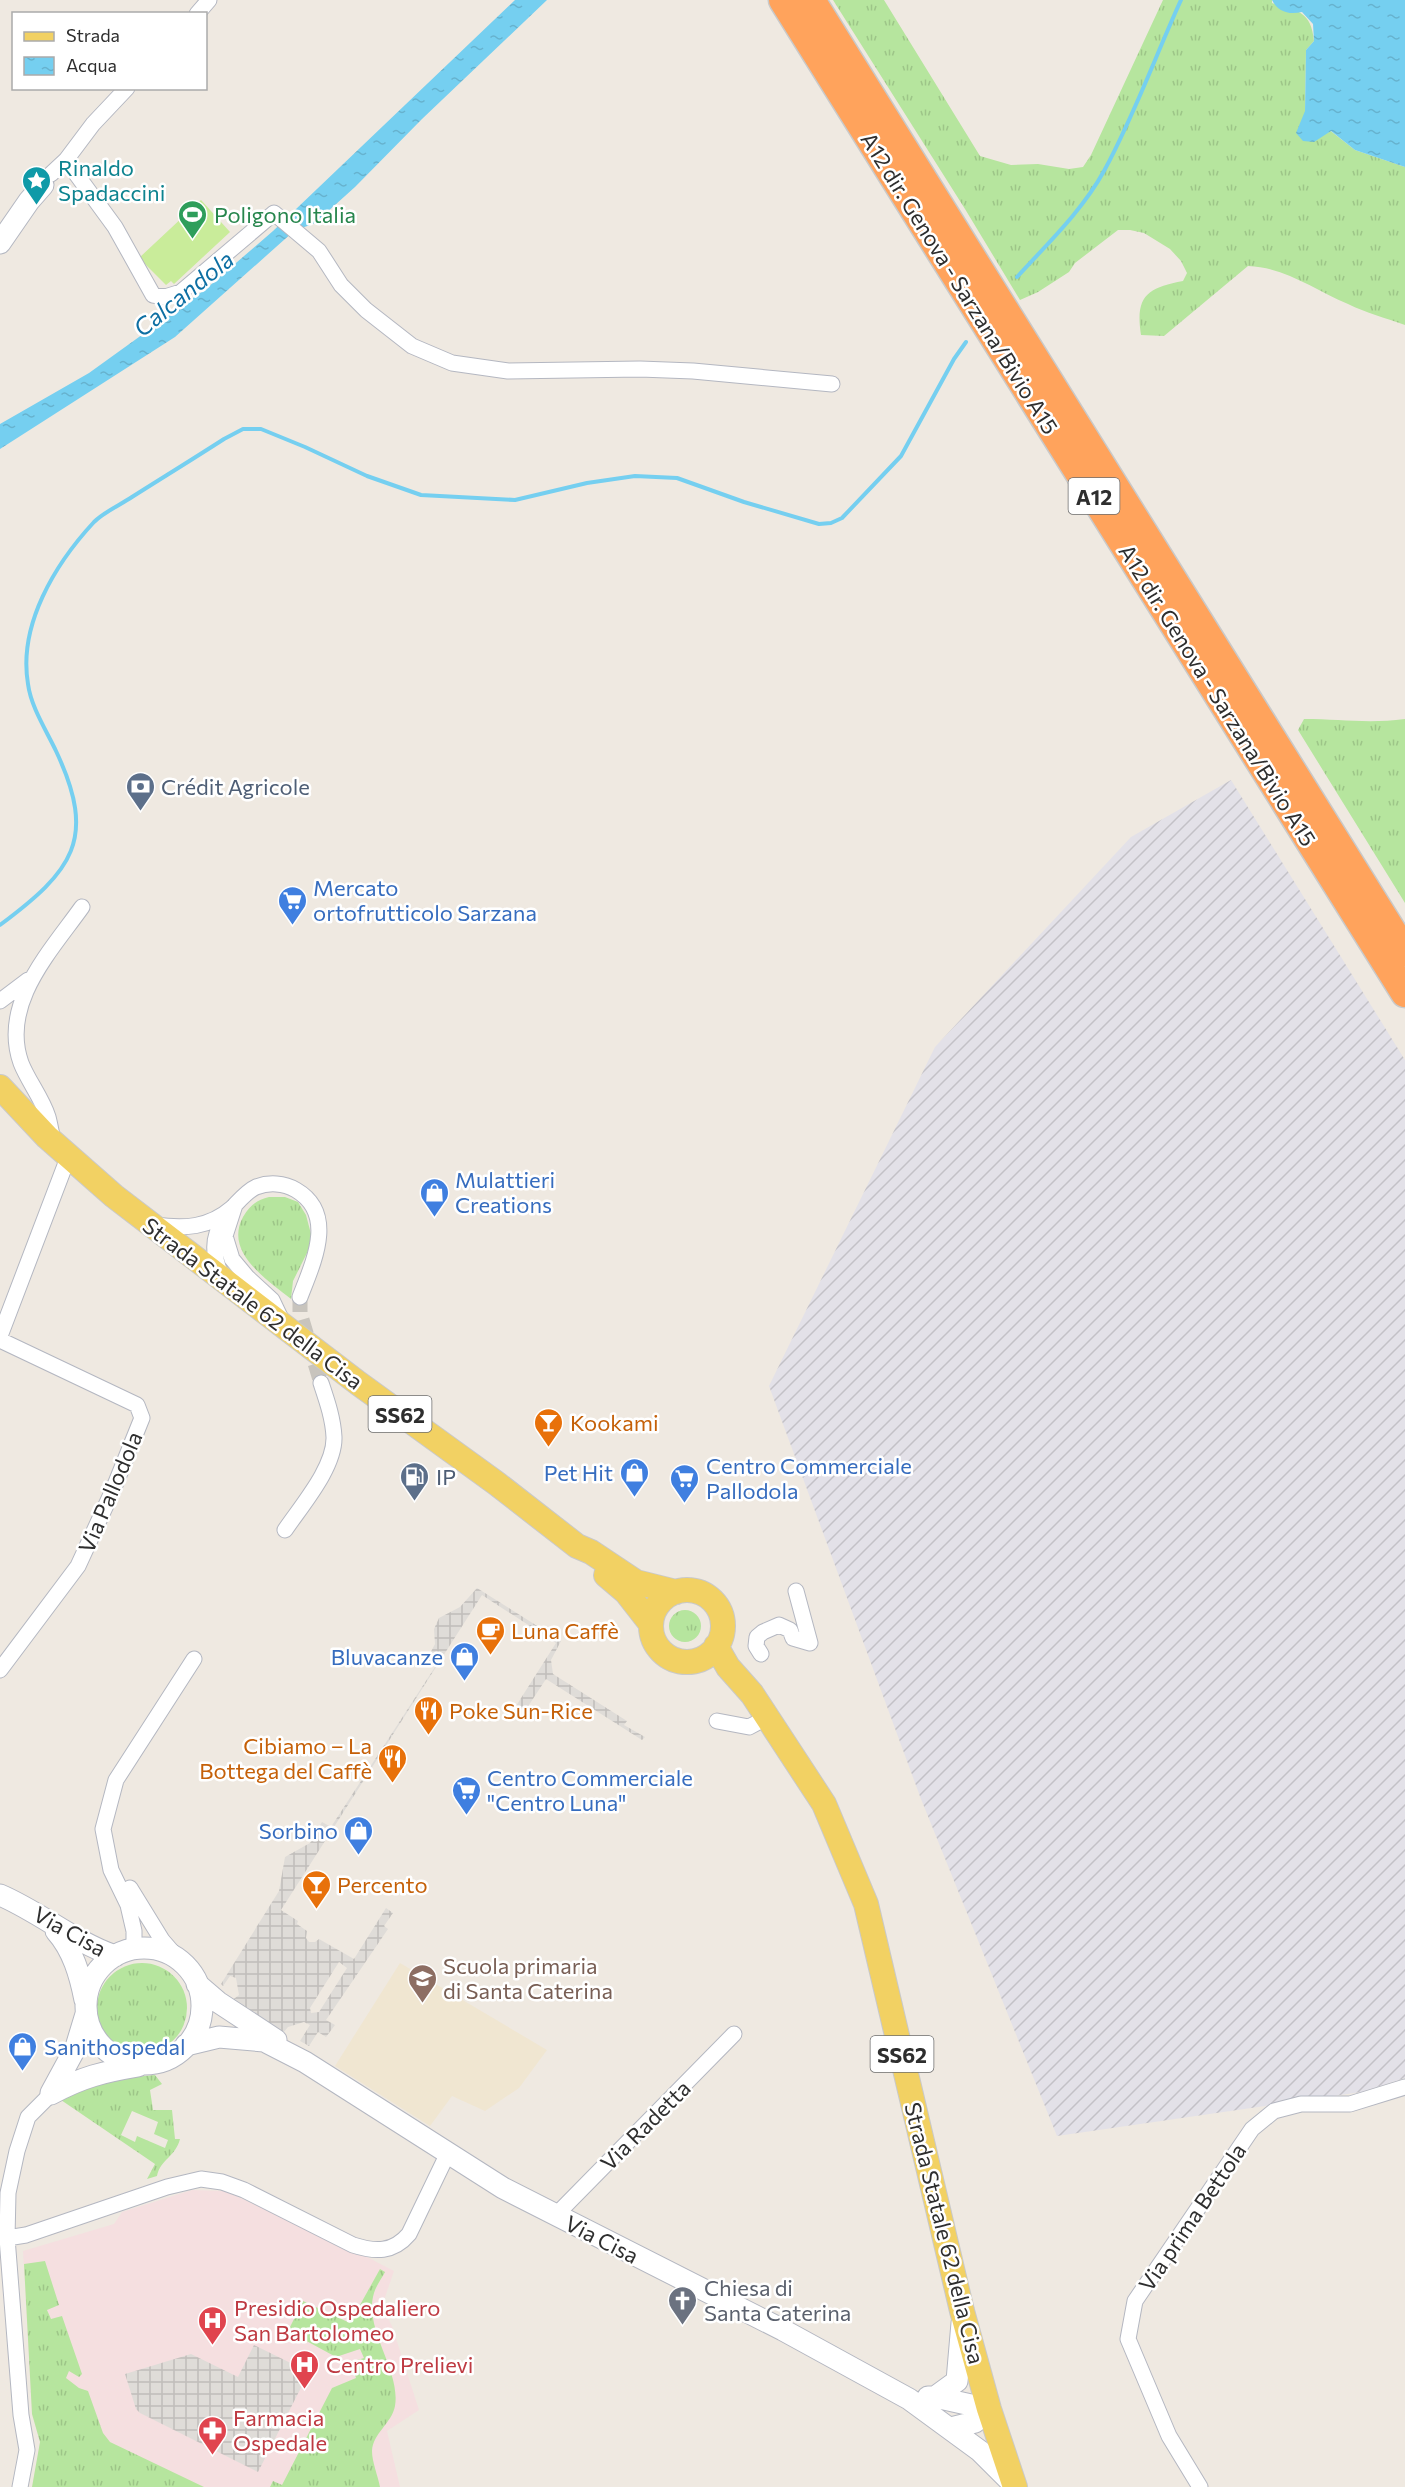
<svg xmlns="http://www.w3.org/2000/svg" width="1405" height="2487" font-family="Commissioner,sans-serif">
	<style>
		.industrial { fill: url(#industrial-furrows) }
		.education { fill: #f0e6d1 }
		.medical { fill: #f5dfe0 }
		.grass { fill: url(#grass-tufts); fill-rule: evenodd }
		.pitch { fill: #c9ec9a }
		.plaza { fill: url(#plaza-grid); fill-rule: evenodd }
		.water { fill: url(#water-ripples) }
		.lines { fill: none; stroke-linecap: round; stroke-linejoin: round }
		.stream { stroke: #75cff0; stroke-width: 4 }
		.street-tunnel { stroke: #c8c4bd; stroke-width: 15; stroke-dasharray: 15 8; stroke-linecap: butt }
		.street-casing { stroke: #b4b7c1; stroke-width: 17 }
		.secondary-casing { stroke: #b4b7c1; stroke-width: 23 }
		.primary-casing { stroke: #c9c9c9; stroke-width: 26 }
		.highway-casing { stroke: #c9c9c9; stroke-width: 31 }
		.street { stroke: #fff; stroke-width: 15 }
		.secondary { stroke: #fff; stroke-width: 21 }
		.primary { stroke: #f2d163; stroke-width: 24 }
		.highway { stroke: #ffa35c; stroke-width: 28 }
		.labels { text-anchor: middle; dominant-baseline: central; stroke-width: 5; stroke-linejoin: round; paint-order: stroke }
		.shield { fill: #fff; stroke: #6d6d6d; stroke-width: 1.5 }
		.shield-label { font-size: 21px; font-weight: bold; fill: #2e2e2e }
		.culture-label { font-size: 22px; fill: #0d838f; stroke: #fff; text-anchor: start }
		.leisure-label { font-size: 22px; fill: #27864d; stroke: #fff; text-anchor: start }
		.street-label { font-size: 22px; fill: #2e2e2e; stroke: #fff }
		.service-label { font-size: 22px; fill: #4e5e75; stroke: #fff; text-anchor: start }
		.shop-label { font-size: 22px; fill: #366cbe; stroke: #fff; text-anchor: start }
		.food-label { font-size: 22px; fill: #c56008; stroke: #fff; text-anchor: start }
		.education-label { font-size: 22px; fill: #785e54; stroke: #fff; text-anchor: start }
		.worship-label { font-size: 22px; fill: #5b616d; stroke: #fff; text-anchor: start }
		.health-label { font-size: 22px; fill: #be3a42; stroke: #fff; text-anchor: start }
		.water-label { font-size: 24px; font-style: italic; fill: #0d6fa3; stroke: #fff }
	</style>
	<defs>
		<pattern id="industrial-furrows" width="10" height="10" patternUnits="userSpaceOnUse" patternTransform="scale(1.5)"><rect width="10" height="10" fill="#e3e1e8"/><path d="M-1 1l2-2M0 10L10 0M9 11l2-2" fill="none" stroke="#c3c1c7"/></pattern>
		<pattern id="grass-tufts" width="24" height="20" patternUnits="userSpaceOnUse" patternTransform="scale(1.5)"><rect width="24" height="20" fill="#b6e59e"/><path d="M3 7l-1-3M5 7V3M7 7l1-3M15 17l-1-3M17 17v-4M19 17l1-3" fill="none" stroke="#9dc588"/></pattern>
		<pattern id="plaza-grid" width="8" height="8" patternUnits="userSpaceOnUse" patternTransform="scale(1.5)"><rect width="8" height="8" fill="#dfdcd8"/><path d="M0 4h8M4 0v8" fill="none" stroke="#c0bdba"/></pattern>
		<pattern id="water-ripples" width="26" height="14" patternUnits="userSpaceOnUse" patternTransform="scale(1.5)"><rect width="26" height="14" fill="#75cff0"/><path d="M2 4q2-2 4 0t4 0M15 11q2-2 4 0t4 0" fill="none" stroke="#66b2ce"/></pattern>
	</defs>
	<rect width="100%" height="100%" fill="#efe9e1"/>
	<!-- industrial -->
	<path class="industrial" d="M1231 780 1405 1060V2078L1361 2092 1057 2136 921 1799 769 1386 935 1047 1131 837Z"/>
	<!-- education -->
	<path class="education" d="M400 1963 547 2050 519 2088 485 2111 452 2096 430 2126 335 2066Z"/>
	<!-- medical -->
	<path class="medical" d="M192 2190 225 2191 342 2244 394 2271 382 2306 392 2326 419 2410 387 2431 400 2487H32L40 2442 32 2414 23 2251 114 2224 122 2212Z"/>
	<!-- grass -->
	<path class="grass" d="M833 0H884L980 156 1011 165 1038 164 1069 169 1083 167 1091 155 1163 0H1272V3C1298 11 1311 11 1314 41L1306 50 1305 111 1355 150 1405 167V325C1386 318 1366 313 1348 304 1315 290 1284 267 1248 266L1164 336 1141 335C1135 296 1147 288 1183 281L1187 273 1181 261 1170 249 1144 233 1130 230H1118L1075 263 1069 272 1038 292 1020 300 965 209Z
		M1304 719C1340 719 1368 724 1405 719V903L1298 730Z
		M269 1197H285L298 1202 306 1215 311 1234 309 1249 293 1281 291 1299C266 1279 224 1252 243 1217 250 1205 257 1200 269 1197Z
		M669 1626a16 16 0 1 1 32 0a16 16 0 1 1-32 0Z
		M97 2008a45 45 0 1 1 90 0a45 45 0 1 1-90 0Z
		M155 2075 162 2084 150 2090 153 2110H172L175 2139H180C176 2156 160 2160 157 2176L147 2179 155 2164 61 2100 102 2080ZM132 2111 158 2122 154 2134 168 2140 165 2148 137 2136 135 2142 121 2135Z
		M45 2261 59 2305 47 2310 51 2319 62 2316 82 2374 79 2377 69 2371 66 2378 79 2388 88 2391 103 2433 110 2442 204 2487H32L40 2442 32 2414 24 2264Z
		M380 2269 385 2272C382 2278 376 2286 374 2293 363 2329 401 2370 395 2406 392 2423 373 2433 372 2451 372 2462 378 2476 380 2487H270L273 2481 282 2485 332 2388 356 2378 351 2362 364 2358 360 2349 336 2357 288 2331 303 2301 350 2323Z"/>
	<!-- pitch -->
	<path class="pitch" d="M201 200 230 232 174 284 171 281 166 285 139 258Z"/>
	<!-- plaza -->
	<path class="plaza" d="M477 1588 561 1641 551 1660 553 1674 627 1721 624 1725 645 1737 642 1740 546 1679 525 1711 516 1706 556 1643 482 1595 281 1910 298 1921 297 1924 307 1931 306 1938 309 1942H315L319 1939 354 1959 386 1908 393 1913 384 1926 388 1929 326 2020 335 2025 326 2037 318 2032 309 2046 300 2041 310 2025 304 2022 288 2027 283 2033 231 2001 239 1995 236 1978 230 1976 223 1986 221 1984 279 1891 285 1857 310 1843 322 1822 331 1827 435 1667 426 1661 435 1644 434 1629 439 1618 460 1607ZM339 1962 347 1968 319 2012 311 2013 310 2008Z
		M254 2345 309 2372 258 2472 140 2413 136 2409 125 2374 191 2354 238 2377Z"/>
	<!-- water -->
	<path class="water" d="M515 0H547L422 119 355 187 315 223 294 231 175 337 0 449V424L89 373 207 288 273 231Z
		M1272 0H1405V167L1355 150 1331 131 1314 142 1303 141 1296 133 1305 111 1306 50 1314 41 1313 24 1302 12C1289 15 1278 12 1272 0Z"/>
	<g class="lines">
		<!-- stream -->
		<path class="stream" d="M1017 277C1047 244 1082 211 1104 171 1134 116 1155 57 1181 0
			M0 925C72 871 98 840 56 751 46 730 31 707 28 684 18 625 55 564 94 522 104 512 120 505 132 497 162 478 193 459 224 439L243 429H261L305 447 367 476 421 495 515 500 587 483 635 476 677 478 744 502 819 524 831 523 842 518 901 456 954 359 966 342"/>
		<!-- street-tunnel -->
		<path class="street-tunnel" d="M300 1297V1313L321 1383"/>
		<defs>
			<path id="street" d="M197 14 209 0
				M66 160 115 227 153 295 165 297 181 292 274 213 319 251 341 285 366 310 412 346 452 363 508 371 640 369 693 371 832 384
				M51 174 66 160 93 124 127 88
				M0 1001 28 980
				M53 1140C51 1132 50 1124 48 1117 42 1098 28 1081 21 1063 0 1004 50 952 82 907
				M235 1205 225 1236 232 1259 247 1277 272 1300 282 1321
				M155 1225C184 1229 209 1228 232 1208 239 1201 247 1191 256 1187 269 1182 284 1183 296 1190 337 1214 313 1263 300 1297
				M221 1275C214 1258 211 1238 223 1222
				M0 1336 69 1155
				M0 1340 137 1405 142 1418 113 1490 78 1566 0 1670
				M285 1530C302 1505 335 1467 334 1437 333 1418 327 1401 321 1383
				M761 1654 756 1646 757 1637 763 1632 779 1625 790 1630 793 1638 810 1643 796 1591
				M717 1721 749 1727 768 1717
				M130 1888 162 1940 181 1962
				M134 1949V1931L128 1905 111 1870 103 1829 116 1780 194 1659
				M556 2215 734 2034
				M7 2238 26 2235 167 2187 201 2179 222 2182 244 2190 353 2245C375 2252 393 2253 409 2234L448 2153
				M20 2487 27 2450 21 2415 7 2238 8 2193 17 2151 28 2117 51 2094
				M1200 2487 1169 2436 1128 2339 1135 2301 1252 2129 1274 2111 1301 2104H1350L1405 2087"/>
			<path id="secondary" d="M0 243 29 201 43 185
				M0 1895C40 1912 74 1942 115 1956
				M56 1931C73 1950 80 1975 85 2000
				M86 2006a58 58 0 1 1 116 0a58 58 0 1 1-116 0Z
				M197 1984 218 2002 276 2040
				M186 2045 219 2037 264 2041 305 2062 503 2188 783 2330 909 2399 980 2451 1014 2485
				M51 2093 76 2047 86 2014
				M51 2094C82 2077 103 2072 138 2066
				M928 2397H935L989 2409
				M935 2397 957 2381 962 2323
				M951 2428 975 2422 989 2409"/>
			<path id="primary" d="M0 1087 47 1137 114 1196 358 1383 496 1483 577 1546 591 1552 636 1582 676 1592
				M606 1575 626 1592 651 1624
				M651 1626a36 36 0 1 1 72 0a36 36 0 1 1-72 0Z
				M716 1646 728 1667 752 1694 824 1804 866 1904 962 2311 989 2409 1015 2487"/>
			<path id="highway" d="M783 0 1405 993
				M811 0 1405 952"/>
		</defs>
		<!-- street casing -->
		<use href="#street" class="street-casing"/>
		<!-- secondary casing -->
		<use href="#secondary" class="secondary-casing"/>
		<!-- primary casing -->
		<use href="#primary" class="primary-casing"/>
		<!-- highway casing -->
		<use href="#highway" class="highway-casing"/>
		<!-- street -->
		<use href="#street" class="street"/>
		<!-- secondary -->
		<use href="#secondary" class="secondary"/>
		<!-- primary -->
		<use href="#primary" class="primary"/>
		<!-- highway -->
		<use href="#highway" class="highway"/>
	</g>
	<!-- icons -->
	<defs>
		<symbol id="sight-pin" viewBox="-11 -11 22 30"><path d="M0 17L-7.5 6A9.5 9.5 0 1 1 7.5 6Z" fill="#0f9aa8" stroke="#fff"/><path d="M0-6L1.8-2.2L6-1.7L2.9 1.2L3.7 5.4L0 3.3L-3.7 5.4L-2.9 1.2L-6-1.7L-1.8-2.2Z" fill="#fff"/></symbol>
		<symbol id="stadium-pin" viewBox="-11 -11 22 30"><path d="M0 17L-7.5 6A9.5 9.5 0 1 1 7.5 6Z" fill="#2e9e5b" stroke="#fff"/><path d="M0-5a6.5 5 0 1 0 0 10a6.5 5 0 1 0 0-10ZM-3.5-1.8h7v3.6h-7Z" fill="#fff"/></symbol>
		<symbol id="bank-pin" viewBox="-11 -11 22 30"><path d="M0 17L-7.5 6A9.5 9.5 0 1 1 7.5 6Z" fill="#5c6f8a" stroke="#fff"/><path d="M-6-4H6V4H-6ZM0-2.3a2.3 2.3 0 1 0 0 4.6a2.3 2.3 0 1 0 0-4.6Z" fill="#fff"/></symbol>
		<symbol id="supermarket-pin" viewBox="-11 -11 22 30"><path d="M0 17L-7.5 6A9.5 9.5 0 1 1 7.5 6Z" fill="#3f7fe0" stroke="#fff"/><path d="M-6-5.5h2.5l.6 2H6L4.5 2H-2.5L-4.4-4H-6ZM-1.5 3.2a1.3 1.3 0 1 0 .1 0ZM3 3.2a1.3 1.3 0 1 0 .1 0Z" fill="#fff"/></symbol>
		<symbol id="shop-pin" viewBox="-11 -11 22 30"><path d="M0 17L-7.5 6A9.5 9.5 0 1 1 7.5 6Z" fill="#3f7fe0" stroke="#fff"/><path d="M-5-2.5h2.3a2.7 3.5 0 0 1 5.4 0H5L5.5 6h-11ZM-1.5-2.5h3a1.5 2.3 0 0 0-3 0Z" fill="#fff"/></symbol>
		<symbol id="bar-pin" viewBox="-11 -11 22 30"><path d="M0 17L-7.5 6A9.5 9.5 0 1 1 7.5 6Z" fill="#e8710a" stroke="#fff"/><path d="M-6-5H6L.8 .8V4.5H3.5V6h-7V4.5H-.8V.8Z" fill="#fff"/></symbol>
		<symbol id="fuel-pin" viewBox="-11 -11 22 30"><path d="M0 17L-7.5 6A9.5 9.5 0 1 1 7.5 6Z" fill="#5c6f8a" stroke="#fff"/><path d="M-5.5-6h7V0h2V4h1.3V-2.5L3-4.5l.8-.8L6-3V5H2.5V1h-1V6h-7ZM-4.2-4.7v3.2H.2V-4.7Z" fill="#fff"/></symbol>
		<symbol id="cafe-pin" viewBox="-11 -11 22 30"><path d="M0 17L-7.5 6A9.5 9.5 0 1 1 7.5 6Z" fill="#e8710a" stroke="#fff"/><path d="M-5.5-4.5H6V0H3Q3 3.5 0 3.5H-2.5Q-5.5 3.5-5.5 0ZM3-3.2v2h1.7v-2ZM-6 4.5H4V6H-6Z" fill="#fff"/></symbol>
		<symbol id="restaurant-pin" viewBox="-11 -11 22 30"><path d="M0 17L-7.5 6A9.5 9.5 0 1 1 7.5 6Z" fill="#e8710a" stroke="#fff"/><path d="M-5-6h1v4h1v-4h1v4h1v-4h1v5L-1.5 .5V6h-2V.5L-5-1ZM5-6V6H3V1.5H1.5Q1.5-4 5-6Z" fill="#fff"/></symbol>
		<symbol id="school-pin" viewBox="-11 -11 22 30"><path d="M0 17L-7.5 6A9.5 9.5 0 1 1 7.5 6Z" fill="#8d6e63" stroke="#fff"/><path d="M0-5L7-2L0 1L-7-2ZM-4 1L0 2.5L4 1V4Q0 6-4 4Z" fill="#fff"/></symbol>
		<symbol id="church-pin" viewBox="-11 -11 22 30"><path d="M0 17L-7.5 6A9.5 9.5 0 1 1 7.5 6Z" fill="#6b7280" stroke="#fff"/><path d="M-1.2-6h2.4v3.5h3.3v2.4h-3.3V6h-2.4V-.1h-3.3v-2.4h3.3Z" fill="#fff"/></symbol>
		<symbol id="hospital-pin" viewBox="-11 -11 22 30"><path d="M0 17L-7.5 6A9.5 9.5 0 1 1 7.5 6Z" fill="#e0444e" stroke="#fff"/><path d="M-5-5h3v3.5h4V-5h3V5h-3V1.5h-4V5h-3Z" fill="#fff"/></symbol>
		<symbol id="pharmacy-pin" viewBox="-11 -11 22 30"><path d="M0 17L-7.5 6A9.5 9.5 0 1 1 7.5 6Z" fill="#e0444e" stroke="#fff"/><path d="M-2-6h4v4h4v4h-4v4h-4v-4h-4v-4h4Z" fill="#fff"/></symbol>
	</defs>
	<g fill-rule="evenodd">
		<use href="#sight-pin" x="20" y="164" width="33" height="45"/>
		<use href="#stadium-pin" x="176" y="198" width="33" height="45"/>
		<use href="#bank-pin" x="124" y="770" width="33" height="45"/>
		<use href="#supermarket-pin" x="276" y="884" width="33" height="45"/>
		<use href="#shop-pin" x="418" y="1176" width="33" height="45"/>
		<use href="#bar-pin" x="532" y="1406" width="33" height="45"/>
		<use href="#shop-pin" x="618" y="1456" width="33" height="45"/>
		<use href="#fuel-pin" x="398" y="1460" width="33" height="45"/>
		<use href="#supermarket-pin" x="668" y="1462" width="33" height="45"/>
		<use href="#cafe-pin" x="474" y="1614" width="33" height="45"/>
		<use href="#shop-pin" x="448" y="1640" width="33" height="45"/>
		<use href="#restaurant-pin" x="412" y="1694" width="33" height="45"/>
		<use href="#restaurant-pin" x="376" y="1742" width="33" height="45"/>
		<use href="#supermarket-pin" x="450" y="1774" width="33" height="45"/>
		<use href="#shop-pin" x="342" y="1814" width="33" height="45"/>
		<use href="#bar-pin" x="300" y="1868" width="33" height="45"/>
		<use href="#school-pin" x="406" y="1962" width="33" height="45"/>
		<use href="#shop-pin" x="6" y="2030" width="33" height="45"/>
		<use href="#church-pin" x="666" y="2284" width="33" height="45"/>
		<use href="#hospital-pin" x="196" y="2304" width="33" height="45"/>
		<use href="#hospital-pin" x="288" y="2348" width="33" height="45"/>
		<use href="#pharmacy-pin" x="196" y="2414" width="33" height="45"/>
	</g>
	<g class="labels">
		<!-- shield labels -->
		<g class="shield">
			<rect x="1068.5" y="478" width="51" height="36" rx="4.5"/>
			<rect x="368.5" y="1396" width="63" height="36" rx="4.5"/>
			<rect x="870.5" y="2036" width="63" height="36" rx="4.5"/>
		</g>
		<g class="shield-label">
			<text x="1094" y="496">A12</text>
			<text x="400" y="1414">SS62</text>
			<text x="902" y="2054">SS62</text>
		</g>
		<!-- culture labels -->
		<g class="culture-label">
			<text x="58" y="167">Rinaldo<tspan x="58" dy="25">Spadaccini</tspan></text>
		</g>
		<!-- leisure labels -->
		<g class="leisure-label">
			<text x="214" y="214">Poligono Italia</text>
		</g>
		<!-- street labels -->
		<g class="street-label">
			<text transform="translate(960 283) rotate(58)">A12 dir. Genova - Sarzana/Bivio A15</text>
			<text transform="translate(1218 695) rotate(58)">A12 dir. Genova - Sarzana/Bivio A15</text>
			<text transform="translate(253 1303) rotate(37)">Strada Statale 62 della Cisa</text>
			<text transform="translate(110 1492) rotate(-67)">Via Pallodola</text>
			<text transform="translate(70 1931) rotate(29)">Via Cisa</text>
			<text transform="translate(645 2125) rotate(-45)">Via Radetta</text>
			<text transform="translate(1192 2217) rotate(-56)">Via prima Bettola</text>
			<text transform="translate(945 2233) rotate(76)">Strada Statale 62 della Cisa</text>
			<text transform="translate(602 2239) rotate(27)">Via Cisa</text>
		</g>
		<!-- service labels -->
		<g class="service-label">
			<text x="161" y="786">Crédit Agricole</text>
			<text x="436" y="1476">IP</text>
		</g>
		<!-- shop labels -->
		<g class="shop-label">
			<text x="313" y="887">Mercato<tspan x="313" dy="25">ortofrutticolo Sarzana</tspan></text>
			<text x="455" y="1179">Mulattieri<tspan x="455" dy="25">Creations</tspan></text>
			<text x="706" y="1465">Centro Commerciale<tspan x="706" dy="25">Pallodola</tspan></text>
			<text x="613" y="1472" text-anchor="end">Pet Hit</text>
			<text x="443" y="1656" text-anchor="end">Bluvacanze</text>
			<text x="487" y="1777">Centro Commerciale<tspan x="487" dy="25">"Centro Luna"</tspan></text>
			<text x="338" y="1830" text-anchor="end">Sorbino</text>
			<text x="44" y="2046">Sanithospedal</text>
		</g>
		<!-- food labels -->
		<g class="food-label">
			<text x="570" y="1422">Kookami</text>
			<text x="511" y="1630">Luna Caffè</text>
			<text x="449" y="1710">Poke Sun-Rice</text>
			<text x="372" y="1745" text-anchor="end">Cibiamo – La<tspan x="372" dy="25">Bottega del Caffè</tspan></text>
			<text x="337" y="1884">Percento</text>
		</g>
		<!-- education labels -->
		<g class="education-label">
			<text x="443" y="1965">Scuola primaria<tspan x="443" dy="25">di Santa Caterina</tspan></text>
		</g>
		<!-- worship labels -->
		<g class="worship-label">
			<text x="704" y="2287">Chiesa di<tspan x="704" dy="25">Santa Caterina</tspan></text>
		</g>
		<!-- health labels -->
		<g class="health-label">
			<text x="234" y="2307">Presidio Ospedaliero<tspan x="234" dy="25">San Bartolomeo</tspan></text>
			<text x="326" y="2364">Centro Prelievi</text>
			<text x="233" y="2417">Farmacia<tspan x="233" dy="25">Ospedale</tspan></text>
		</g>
		<!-- water labels -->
		<g class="water-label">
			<text transform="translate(183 293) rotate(-39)">Calcandola</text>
		</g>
	</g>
	<!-- legend -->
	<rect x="12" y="12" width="195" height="78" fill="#ffffff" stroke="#ababab" stroke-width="1.5"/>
	<rect x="24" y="32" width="30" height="9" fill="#f2d163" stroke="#ababab" stroke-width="1.5"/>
	<text x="66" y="42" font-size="18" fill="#2e2e2e">Strada</text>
	<rect x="24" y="57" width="30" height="18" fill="url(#water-ripples)" stroke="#ababab" stroke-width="1.5"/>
	<text x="66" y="72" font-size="18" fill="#2e2e2e">Acqua</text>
</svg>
